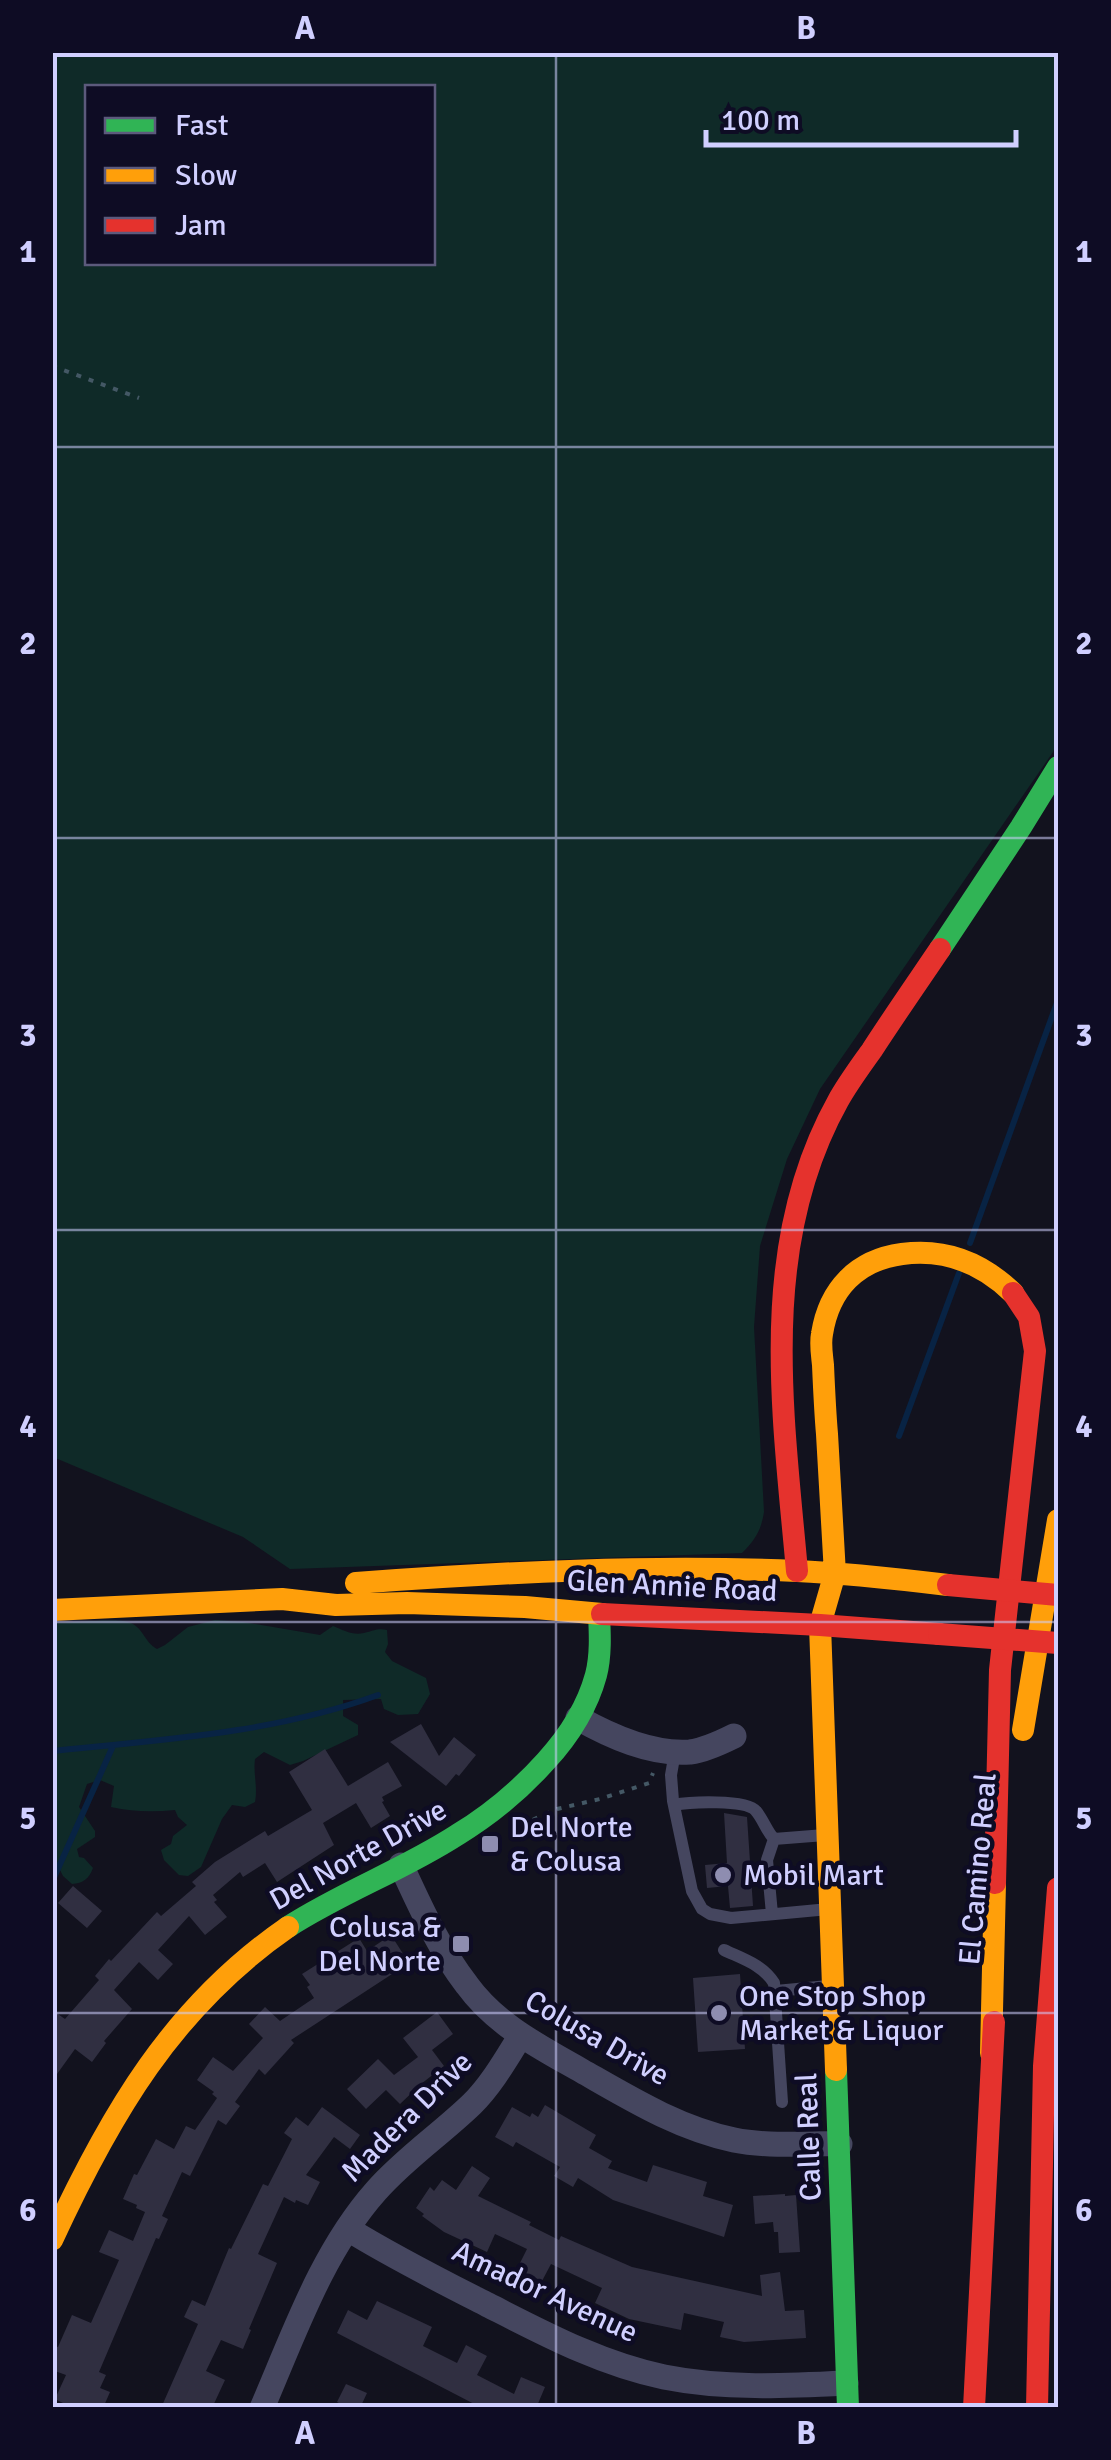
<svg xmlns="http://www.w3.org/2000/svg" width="1111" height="2460" font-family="Signika,sans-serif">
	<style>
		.green { fill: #0f2a28; fill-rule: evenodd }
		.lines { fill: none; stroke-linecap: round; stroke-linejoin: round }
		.stream { stroke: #082344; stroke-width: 6 }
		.building { fill: #302f41 }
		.path { stroke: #445865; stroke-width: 4; stroke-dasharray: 5 8; stroke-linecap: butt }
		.lane { stroke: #45465f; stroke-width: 12 }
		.street { stroke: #45465f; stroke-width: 25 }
		.fast { stroke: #30b455; stroke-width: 22 }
		.slow { stroke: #ff9f0a; stroke-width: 22 }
		.jam { stroke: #e5322d; stroke-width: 22 }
		.jam-bridge { stroke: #e5322d; stroke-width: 22 }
		.grid { fill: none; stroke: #d0cfff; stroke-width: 2.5; stroke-opacity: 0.55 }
		.poi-dot { fill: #8e8db0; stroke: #0e0c24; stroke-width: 4 }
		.labels { text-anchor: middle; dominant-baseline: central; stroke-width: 9; stroke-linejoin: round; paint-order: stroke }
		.street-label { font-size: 30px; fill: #d0cfff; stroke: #0e0c24 }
		.poi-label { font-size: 30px; fill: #d0cfff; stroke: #0e0c24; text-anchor: start }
		.neatline { fill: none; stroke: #d0cfff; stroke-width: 4 }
		.grid-label { font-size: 32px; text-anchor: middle; font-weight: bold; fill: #d0cfff }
	</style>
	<rect width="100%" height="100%" fill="#12121e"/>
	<!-- green -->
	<path class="green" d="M52 53H1058V740L1053 752 820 1089 787 1159 760 1246 754 1327 764 1512C761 1531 755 1540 742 1553L290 1569 243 1537 53 1457ZM88 88H432V262H88Z
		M215 1620 243 1622 320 1635 333 1626C343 1630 353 1636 364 1633 374 1631 377 1628 387 1630L388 1644 385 1652 392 1661 426 1678 430 1694 418 1714 398 1715 384 1709 381 1699 343 1700V1716L358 1725V1735L303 1761 290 1765 264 1752 255 1759C253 1775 258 1786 255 1802L245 1807 232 1805 222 1819 201 1867 188 1876 179 1875 164 1860 161 1850 171 1844 173 1836 187 1825 178 1817 175 1810C154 1812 133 1812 111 1807L114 1786 100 1780 87 1784 79 1807 95 1831V1837L77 1849 79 1857 84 1858 93 1868C89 1879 83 1883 72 1884L63 1876 53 1856 52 1623C67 1623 116 1618 128 1622 143 1626 144 1642 157 1649L165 1645 188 1627Z"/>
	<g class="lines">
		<!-- stream -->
		<path class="stream" d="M970 1243 1058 1000
			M899 1436 959 1273
			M52 1751C161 1740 275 1733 378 1695
			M52 1882 113 1746"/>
	</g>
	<!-- building -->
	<path class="building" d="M421 1724 439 1756 454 1737 476 1755 459 1776 456 1774 446 1786 390 1742Z
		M325 1749 348 1786 388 1762 402 1786 382 1797 384 1801 382 1802 390 1816 371 1828 356 1803 323 1823 334 1845 277 1882 265 1863 243 1877 240 1872 213 1895 217 1900 214 1902 227 1917 205 1935 189 1916 158 1950 173 1964 158 1980 139 1962 114 1990 132 2009 104 2041 106 2043 92 2062 75 2049 52 2081V2010L65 2019 99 1980 95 1976 109 1959 111 1961 157 1912 161 1916 196 1886 192 1882 215 1862 265 1831 268 1836 312 1810 289 1772Z
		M724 1813 747 1817 753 1906 730 1908 728 1886 707 1888 705 1865 727 1863Z
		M73 1886 102 1911 87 1928 58 1903Z
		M391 1935 409 1963 291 2040 294 2043 265 2075 259 2069 235 2102 240 2106 226 2125 218 2120 190 2176 182 2172 162 2216 168 2219 159 2239 156 2238 99 2372 106 2375 100 2388 110 2392 103 2408H73L55 2399 66 2375 52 2370V2345L58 2347 72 2315 91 2323 119 2260 99 2252 109 2230 133 2241 145 2212 136 2208 137 2205 123 2199 134 2174 137 2175 156 2139 174 2149 186 2126 195 2130 217 2098 212 2094 214 2092 197 2080 213 2057 233 2071 263 2038 249 2024 265 2007 280 2021 314 1998 307 1987 310 1985 302 1974 359 1938 367 1951Z
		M740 1974 745 2049 698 2052 693 1978Z
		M437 2012 453 2034 432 2050 444 2066 421 2084 400 2104 386 2090 366 2109 347 2089 378 2059 394 2075 418 2057 403 2038Z
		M545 2105 596 2135 589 2148 612 2161 608 2168 647 2182 653 2165 707 2182 703 2196 733 2205 724 2237 613 2200 578 2178 573 2187 554 2176 560 2167 516 2142 513 2147 495 2137 512 2107 530 2117 532 2113 538 2117Z
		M322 2107 360 2135 350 2149 334 2137 306 2175 320 2182 308 2205 296 2200 295 2203 284 2197 258 2254 277 2263 249 2329 251 2330 243 2349 221 2340 206 2371 225 2380 212 2408H161L198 2324 184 2317 192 2300 205 2306 229 2248 231 2249 263 2184 268 2186 292 2139 284 2133 296 2117 308 2126Z
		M472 2166 490 2178 478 2196 531 2222 529 2225 559 2240 561 2236 632 2267 762 2296 760 2275 780 2272 785 2311 804 2310 806 2338 744 2342 720 2337 724 2322 684 2313 681 2330 629 2319 595 2303 602 2288 551 2264 542 2281 517 2269 527 2249 495 2234 487 2252 444 2232 422 2216 424 2214 416 2208 430 2187 434 2191 442 2180 456 2190Z
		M785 2194V2196L796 2195 800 2252 779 2253 778 2232H774L773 2222 755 2224 753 2196Z
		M377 2301 432 2327 423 2346 457 2363 466 2345 487 2356 477 2375 514 2394 521 2377 545 2387 537 2406 540 2408H482L337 2333 348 2310 367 2320Z
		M346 2384 367 2393 360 2408H348L337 2402Z"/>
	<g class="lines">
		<!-- path -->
		<path class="path" d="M52 366 139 398
			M521 1825 557 1809 600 1799 649 1783 653 1773"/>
		<!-- lane -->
		<path class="lane" d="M675 1752 671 1775 673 1801 692 1891 702 1909 710 1914 731 1918 829 1909
			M674 1805C689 1802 746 1799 756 1811 763 1819 766 1830 774 1839L825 1835
			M772 1914 767 1860 774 1839
			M724 1950C743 1959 763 1965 774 1983L782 2102
			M776 1991 828 1986"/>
		<!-- street -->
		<path class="street" d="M578 1718C610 1736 651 1755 690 1752 705 1750 720 1743 734 1736
			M401 1865C420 1906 439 1949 467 1985 496 2025 540 2047 582 2071 631 2099 678 2128 734 2140 768 2147 805 2143 840 2144
			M348 2229C393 2257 441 2281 488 2305 545 2334 601 2364 664 2377 724 2389 786 2386 846 2383
			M262 2408C294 2334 322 2252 376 2191 405 2158 441 2134 472 2104 492 2084 506 2059 521 2035"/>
		<!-- fast -->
		<path class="fast" d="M940 949 1021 827 1058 767
			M288 1927C342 1892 403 1870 457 1835 490 1815 520 1790 546 1761 568 1737 587 1708 596 1675 601 1656 600 1634 599 1614
			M836 2070 848 2408"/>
		<!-- slow -->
		<path class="slow" d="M835 1573 820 1625 836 2070
			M835 1573C832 1527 830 1481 827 1434 825 1411 824 1388 823 1365 822 1355 820 1344 822 1334 829 1289 857 1260 902 1254 946 1248 982 1263 1013 1293
			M356 1583C503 1572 650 1565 797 1571 847 1573 898 1579 948 1585
			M52 1610 282 1599 336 1605 407 1603 525 1607 602 1614
			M1023 1730 1058 1520
			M991 2053 995 1883
			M52 2240C110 2115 172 2007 288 1927"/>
		<!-- jam -->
		<path class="jam" d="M797 1571C783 1413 757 1246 838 1101 848 1083 860 1067 872 1050 894 1016 917 983 940 949
			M602 1614 820 1625 939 1634
			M995 1883 1000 1670 1035 1351 1029 1317 1013 1293
			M974 2408 994 2022
			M1037 2408 1044 2066 1058 1888"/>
		<!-- jam-bridge -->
		<path class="jam-bridge" d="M948 1585 1058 1595
			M939 1634 1058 1643"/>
	</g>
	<!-- grid -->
	<path class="grid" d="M556 52V2408M52 447H1058M52 838H1058M52 1230H1058M52 1622H1058M52 2013H1058"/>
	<!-- markers -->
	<g class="poi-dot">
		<rect x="480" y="1834" width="20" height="20" rx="5"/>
		<circle cx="723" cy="1875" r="10"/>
		<rect x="451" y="1934" width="20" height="20" rx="5"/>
		<circle cx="719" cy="2013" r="10"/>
	</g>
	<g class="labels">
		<!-- street labels -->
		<g class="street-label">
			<text transform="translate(672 1586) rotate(3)">Glen Annie Road</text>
			<text transform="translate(358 1855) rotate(-29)">Del Norte Drive</text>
			<text transform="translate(978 1869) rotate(-85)">El Camino Real</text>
			<text transform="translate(597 2038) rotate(30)">Colusa Drive</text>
			<text transform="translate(407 2117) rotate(-45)">Madera Drive</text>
			<text transform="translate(809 2137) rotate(-92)">Calle Real</text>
			<text transform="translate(545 2292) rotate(25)">Amador Avenue</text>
		</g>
		<!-- poi labels -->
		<g class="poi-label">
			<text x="510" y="1827">Del Norte<tspan x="510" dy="34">&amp; Colusa</tspan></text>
			<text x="743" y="1875">Mobil Mart</text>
			<text x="441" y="1927" text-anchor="end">Colusa &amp;<tspan x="441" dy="34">Del Norte</tspan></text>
			<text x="739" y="1996">One Stop Shop<tspan x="739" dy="34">Market &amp; Liquor</tspan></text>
		</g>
	</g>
	<!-- border -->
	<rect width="1111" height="2460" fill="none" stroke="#0e0c24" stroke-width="110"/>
	<!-- legend -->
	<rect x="85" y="85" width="350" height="180" fill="#0e0c24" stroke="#5c5a7c" stroke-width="2.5"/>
	<rect x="105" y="118" width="50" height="15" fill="#30b455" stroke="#5c5a7c" stroke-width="2.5"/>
	<text x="175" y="135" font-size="30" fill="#d0cfff">Fast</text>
	<rect x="105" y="168" width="50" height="15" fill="#ff9f0a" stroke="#5c5a7c" stroke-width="2.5"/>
	<text x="175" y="185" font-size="30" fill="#d0cfff">Slow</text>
	<rect x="105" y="218" width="50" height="15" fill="#e5322d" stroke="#5c5a7c" stroke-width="2.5"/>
	<text x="175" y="235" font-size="30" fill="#d0cfff">Jam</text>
	<!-- scale -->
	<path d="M706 130v15h310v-15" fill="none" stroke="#d0cfff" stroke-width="5"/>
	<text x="721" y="130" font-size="30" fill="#d0cfff" stroke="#0e0c24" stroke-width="8" paint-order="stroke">100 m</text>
	<rect x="55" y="55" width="1001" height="2350" class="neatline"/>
	<g class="grid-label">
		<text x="305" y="39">A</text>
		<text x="806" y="39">B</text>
		<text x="28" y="262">1</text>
		<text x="1084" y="262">1</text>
		<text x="28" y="654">2</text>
		<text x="1084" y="654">2</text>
		<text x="28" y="1046">3</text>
		<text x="1084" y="1046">3</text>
		<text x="28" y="1437">4</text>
		<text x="1084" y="1437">4</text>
		<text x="28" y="1829">5</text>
		<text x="1084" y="1829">5</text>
		<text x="28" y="2221">6</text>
		<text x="1084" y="2221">6</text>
		<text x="305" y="2444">A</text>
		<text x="806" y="2444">B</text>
	</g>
</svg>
